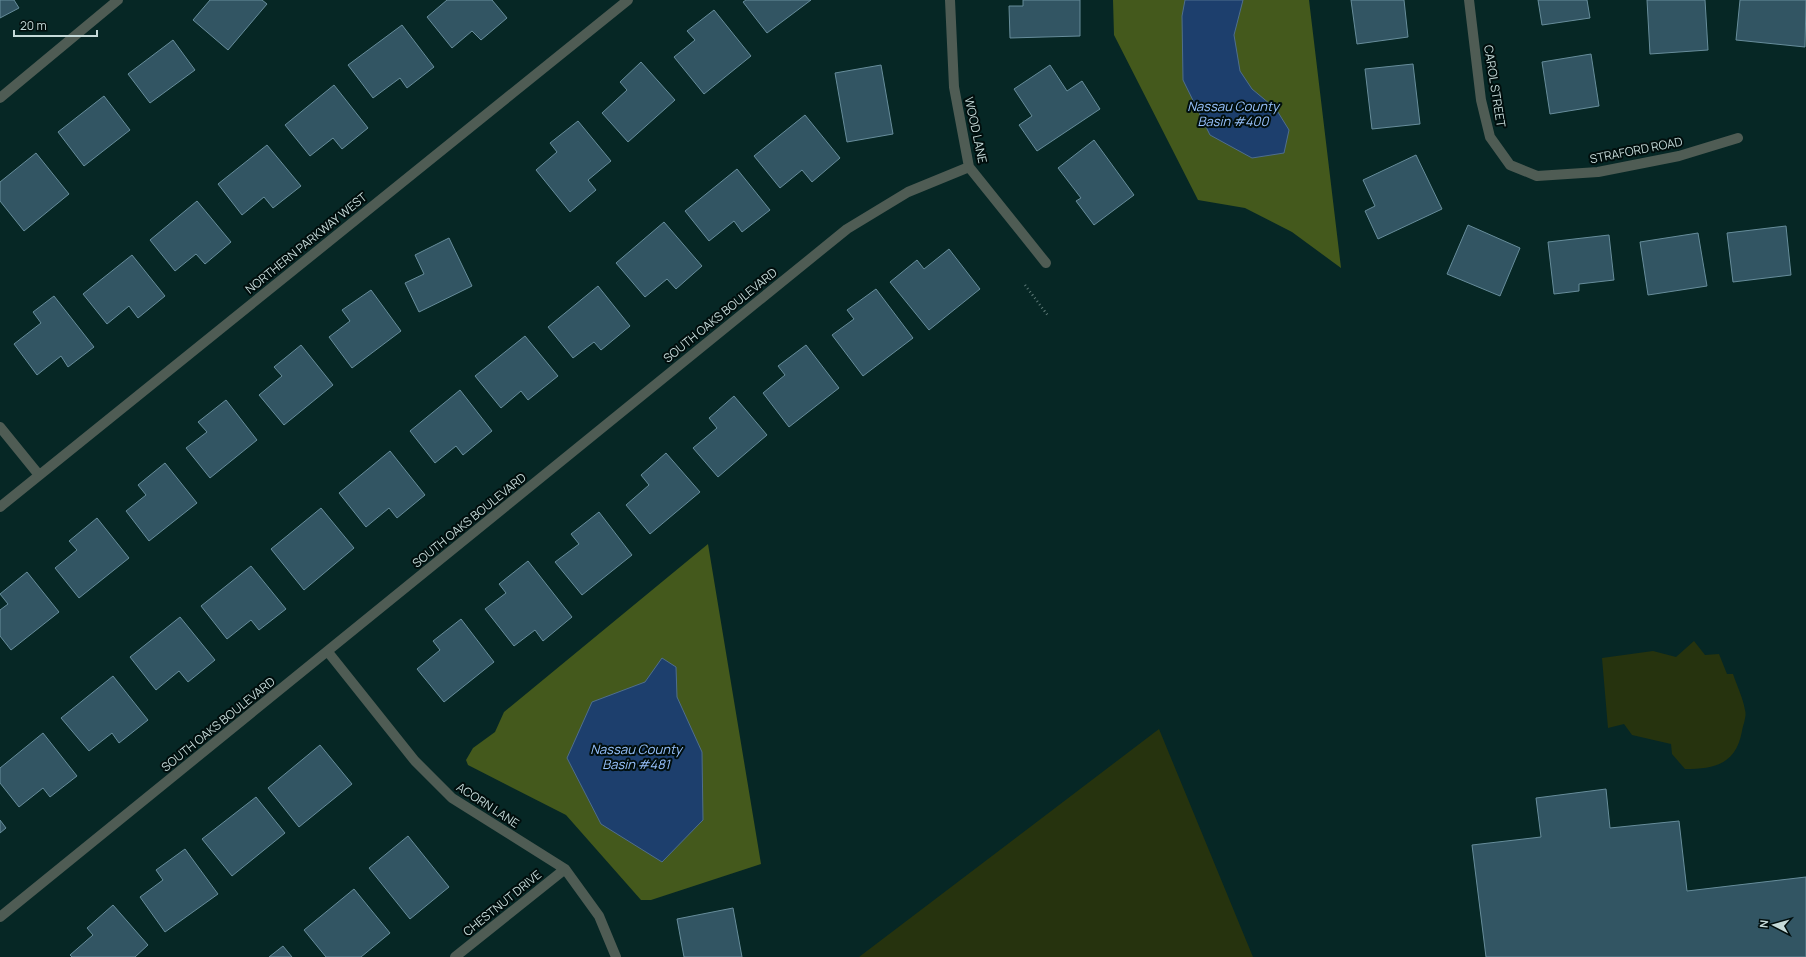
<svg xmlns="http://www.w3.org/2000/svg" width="1806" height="957" font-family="Manrope,sans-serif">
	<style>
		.green { fill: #26330e }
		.forest { fill: #44591c }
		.water { fill: #1d3f6d; stroke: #4f6e8d }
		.building { fill: #325563; stroke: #678d9b }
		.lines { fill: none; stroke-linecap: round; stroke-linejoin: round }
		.path { stroke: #5e7a78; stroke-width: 2.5; stroke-dasharray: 1 3; stroke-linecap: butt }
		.street { stroke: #4f5c54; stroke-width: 10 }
		.labels { text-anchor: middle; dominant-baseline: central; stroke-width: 4; stroke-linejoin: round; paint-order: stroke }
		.street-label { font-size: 12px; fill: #c5dad9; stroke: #010e0d }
		.water-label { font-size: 13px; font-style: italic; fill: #97c1fc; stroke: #010e0d }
	</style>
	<rect width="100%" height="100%" fill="#062725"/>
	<!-- green -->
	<path class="green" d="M1694 641 1705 655 1719 654 1727 674H1733C1737 686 1743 698 1745 710 1747 716 1743 725 1742 731 1736 764 1715 769 1685 769L1672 754 1671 744 1632 735 1624 724 1608 728 1602 658 1653 651 1676 657Z
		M1159 729 1253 957H859Z"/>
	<!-- forest -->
	<path class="forest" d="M1113 0H1309L1341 268 1292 232 1245 208 1198 200 1114 35Z
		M708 544 761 864 651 900H641L566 815 468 765 466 760 473 748 495 732 504 712Z"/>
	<!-- water -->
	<path class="water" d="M1185 0H1243L1234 35 1240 71 1252 89 1276 109 1289 130 1284 153 1252 158 1210 135 1183 80 1182 16Z
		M662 658 676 667 677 697 702 752 703 820 662 862 601 824 567 758 592 702 645 682Z"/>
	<!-- building -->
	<path class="building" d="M0 0H14L19 8 0 18Z
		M210 0H262L267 4 228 50 193 20Z
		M447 0H492L507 18 481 40 472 31 452 48 427 17Z
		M746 0H811L767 33 743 2Z
		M1023 0H1080V36L1010 38 1009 6H1023Z
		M1351 0H1404L1408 37 1357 44Z
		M1538 0H1587L1590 18 1542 25Z
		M1647 0H1705L1708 50 1650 54Z
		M1740 0H1806L1805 47 1736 40Z
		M714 10 751 56 704 94 674 57 695 40 687 31Z
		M402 25 434 67 407 88 400 78 373 98 348 65Z
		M173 40 195 70 150 103 128 74Z
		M1591 54 1599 106 1550 114 1542 62Z
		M641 62 675 100 628 142 602 113 627 90 620 82Z
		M1413 64 1420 124 1372 129 1365 69Z
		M881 65 893 134 847 142 835 73Z
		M1050 65 1067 91 1082 81 1100 109 1037 151 1019 125 1032 116 1014 89Z
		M334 85 368 128 342 149 333 138 310 156 285 125Z
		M104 96 130 130 84 166 58 132Z
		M805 115 840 158 812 182 802 170 780 188 754 156Z
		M578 121 611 161 588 180 596 190 570 212 536 170 557 152 550 143Z
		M1094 140 1134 195 1094 225 1076 201 1081 198 1058 168Z
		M267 145 301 186 273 208 264 197 242 215 218 184Z
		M36 153 69 194 24 231 0 201V182Z
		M1416 155 1442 209 1378 239 1365 211 1375 206 1363 180Z
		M737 169 770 210 742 232 734 221 709 241 685 211Z
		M197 201 231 242 205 264 196 254 175 271 150 240Z
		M664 222 702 266 676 289 667 279 645 297 616 263Z
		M1468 225 1520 248 1500 296 1447 274Z
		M1786 226 1791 275 1733 282 1727 233Z
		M1698 233 1707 286 1648 295 1640 242Z
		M1609 235 1614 280 1579 284V291L1554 294 1548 242Z
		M449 238 472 286 419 312 405 283 424 274 415 255Z
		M949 249 980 289 929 330 890 282 917 260 924 269Z
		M132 255 165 296 138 318 129 306 107 324 83 294Z
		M598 286 630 326 601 350 594 342 573 358 548 327Z
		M876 289 913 338 863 376 832 335 854 319 847 310Z
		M371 290 401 331 352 368 329 337 350 321 342 310Z
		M54 296 94 347 68 367 61 356 37 375 14 344 41 323 33 312Z
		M525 336 558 376 528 400 521 391 501 408 475 376Z
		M301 345 333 385 284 425 259 395 282 376 274 367Z
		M806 345 839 388 789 427 763 393 785 375 778 366Z
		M460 390 492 431 463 455 456 446 435 463 410 431Z
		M734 396 767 435 718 477 693 448 717 428 709 418Z
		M226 400 257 440 210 478 186 448 207 432 198 422Z
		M390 451 425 495 397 518 389 508 366 527 339 493Z
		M666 453 700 492 650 534 626 505 649 485 641 475Z
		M165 463 197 503 149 541 126 511 146 495 138 485Z
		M321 508 354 548 304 590 271 549Z
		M599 512 632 555 582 595 555 562 579 544 571 534Z
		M97 518 129 558 79 598 55 568 77 550 69 541Z
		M528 561 572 617 543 641 535 630 514 646 485 609 506 593 499 584Z
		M251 566 286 609 259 630 251 620 227 639 201 606Z
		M27 572 59 612 11 650 0 636V610L8 604 0 594Z
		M180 617 215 660 188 682 179 671 156 690 130 657Z
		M461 619 494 662 444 702 417 669 440 650 433 641Z
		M113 676 148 720 119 743 112 733 89 751 61 718Z
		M43 733 77 776 50 797 43 788 19 807 0 783V768Z
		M320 745 352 784 299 827 268 788Z
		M1606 789 1610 828 1679 821 1687 891 1806 877V957H1486L1472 845 1541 837 1536 798Z
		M256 797 285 833 232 876 202 839Z
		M0 820 6 828 0 833Z
		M408 836 449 887 410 919 369 868Z
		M185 849 218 894 165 932 140 897 163 880 156 870Z
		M354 889 390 933 361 957H326L304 930Z
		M113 905 148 945 135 957H72L70 955 93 935 87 928Z
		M733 908 742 957H684L677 919Z
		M283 946 292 957H269Z"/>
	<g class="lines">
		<!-- path -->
		<path class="path" d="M1025 285 1049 317"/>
		<!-- street -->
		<path class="street" d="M950 0 954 87 969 167 1046 263
			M1469 0 1481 100 1490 137 1510 165 1537 176 1598 172 1679 156 1738 138
			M0 98 118 0
			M0 427 39 475
			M0 507 628 0
			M328 652 415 761 452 798 565 869 599 916 616 957
			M0 917 847 229 908 192 969 167
			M455 957 565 869"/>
	</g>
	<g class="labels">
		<!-- street labels -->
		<g class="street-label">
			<text transform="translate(1495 86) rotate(81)">CAROL STREET</text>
			<text transform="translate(976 130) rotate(78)">WOOD LANE</text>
			<text transform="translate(1636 150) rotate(-11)">STRAFORD ROAD</text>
			<text transform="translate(306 243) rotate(-39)">NORTHERN PARKWAY WEST</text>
			<text transform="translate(720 315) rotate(-39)">SOUTH OAKS BOULEVARD</text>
			<text transform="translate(469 520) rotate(-39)">SOUTH OAKS BOULEVARD</text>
			<text transform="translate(218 724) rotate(-39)">SOUTH OAKS BOULEVARD</text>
			<text transform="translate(488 805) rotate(33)">ACORN LANE</text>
			<text transform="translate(502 903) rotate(-39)">CHESTNUT DRIVE</text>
		</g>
		<!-- water labels -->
		<g class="water-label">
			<text x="1233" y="106">Nassau County<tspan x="1233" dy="15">Basin #400</tspan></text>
			<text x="636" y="749">Nassau County<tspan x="636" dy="15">Basin #481</tspan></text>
		</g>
	</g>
	<!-- north arrow -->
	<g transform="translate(1774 925) rotate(276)" stroke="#010e0d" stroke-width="3" paint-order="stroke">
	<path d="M0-3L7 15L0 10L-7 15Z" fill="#c5dad9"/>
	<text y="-6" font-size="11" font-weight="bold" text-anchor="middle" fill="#c5dad9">N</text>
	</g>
	<!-- scale -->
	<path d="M14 30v6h83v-6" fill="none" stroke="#c5dad9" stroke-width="2"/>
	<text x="20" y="30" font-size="12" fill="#c5dad9" stroke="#010e0d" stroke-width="3" paint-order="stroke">20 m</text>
</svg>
